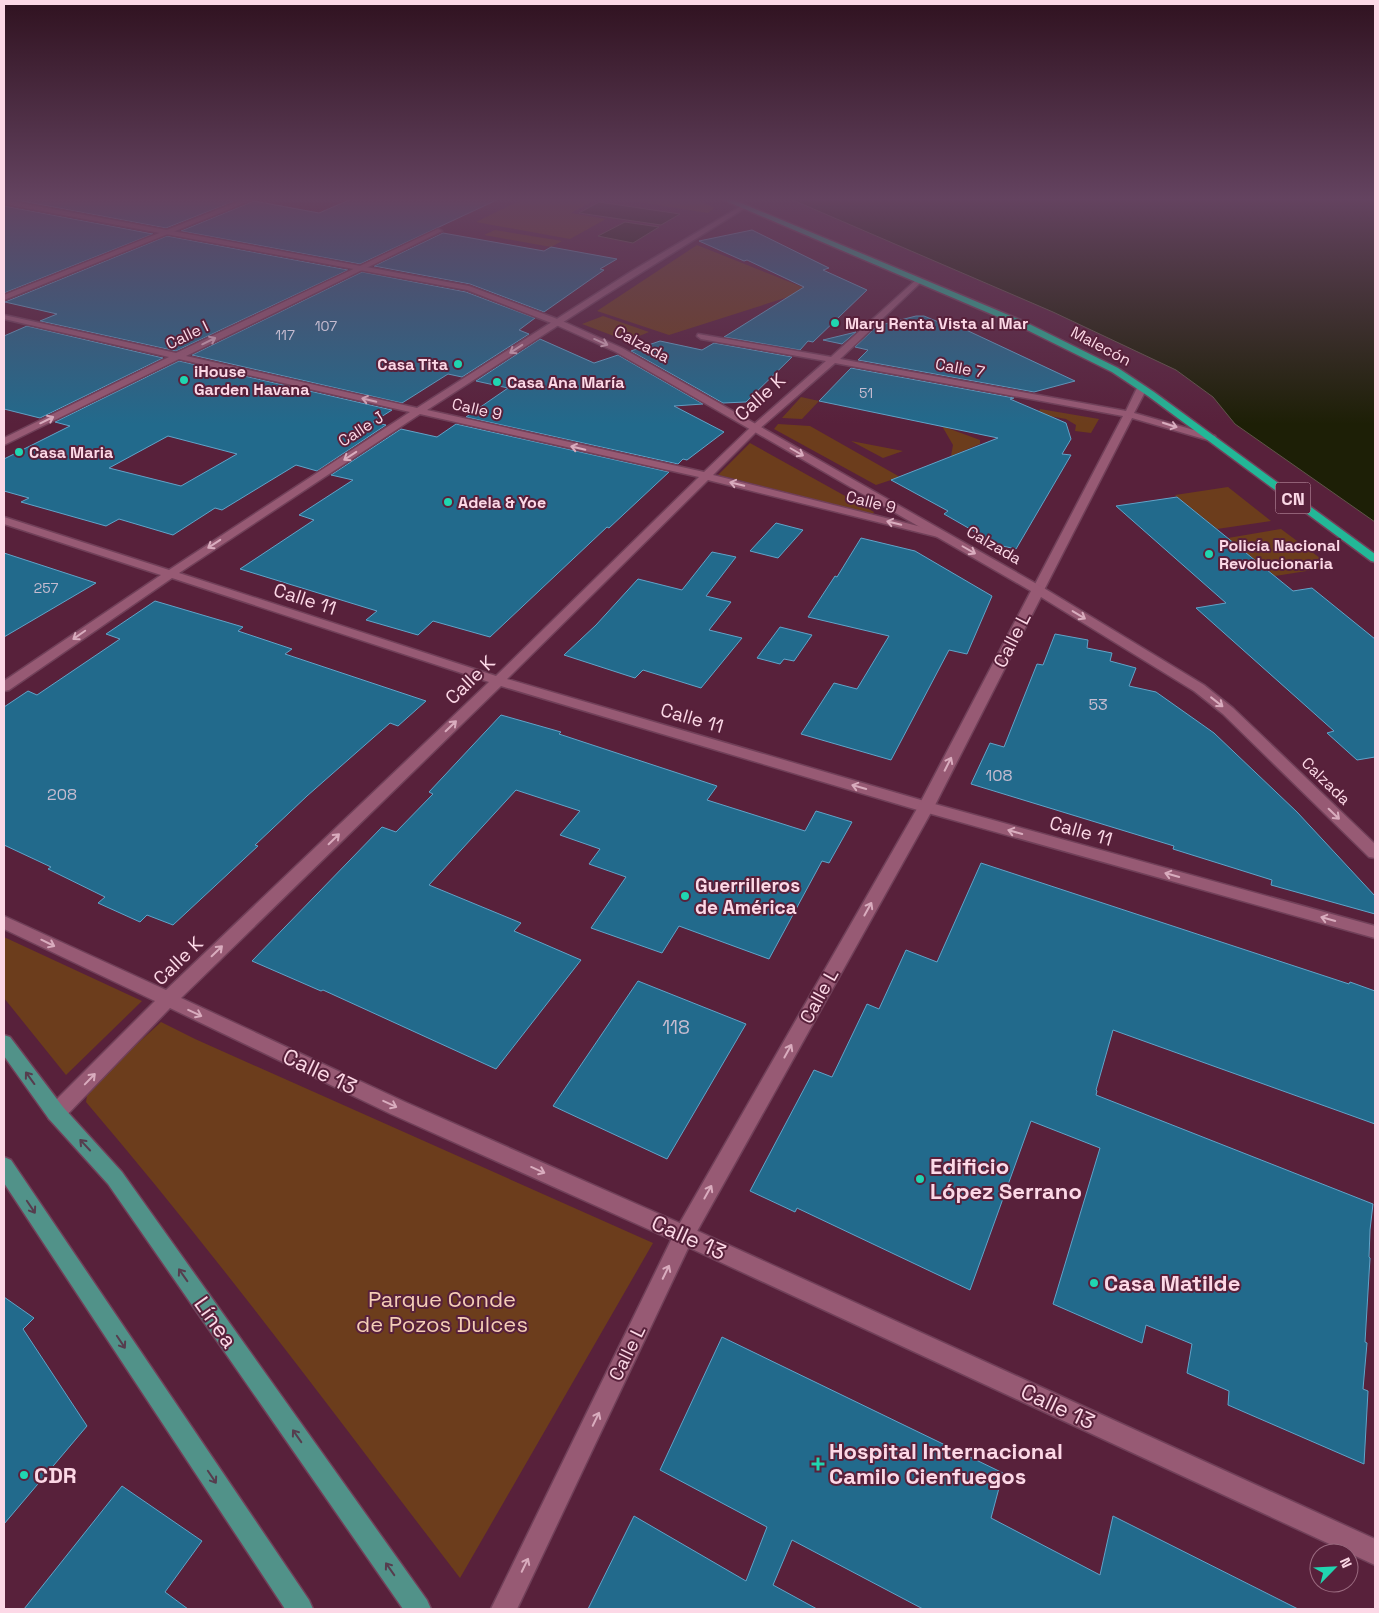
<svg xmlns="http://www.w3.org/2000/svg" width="1379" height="1613" font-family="'Space Grotesk',sans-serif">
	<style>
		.green { fill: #6c3d1c }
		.water { fill: #1d1f06; stroke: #605649 }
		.building { fill: #226a8c; stroke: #60a4c9; fill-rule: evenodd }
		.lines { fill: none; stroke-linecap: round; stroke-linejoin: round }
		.street-casing { stroke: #714059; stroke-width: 3 }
		.secondary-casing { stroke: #714059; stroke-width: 3 }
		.primary-casing { stroke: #714059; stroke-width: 3 }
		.highway-casing { stroke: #714059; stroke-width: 3 }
		.street { fill: #975a74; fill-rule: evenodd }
		.secondary { fill: #975a74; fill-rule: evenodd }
		.primary { fill: #519289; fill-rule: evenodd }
		.highway { fill: #23b797; fill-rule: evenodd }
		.oneway { stroke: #d9acbe }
		.oneway2 { stroke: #563d4e }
		.poi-dot { fill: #20d5b0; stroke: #58213b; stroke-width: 2 }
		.labels { text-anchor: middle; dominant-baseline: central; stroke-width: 4; stroke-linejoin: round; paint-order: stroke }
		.far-number-label { font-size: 14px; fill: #c6bcd0 }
		.far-poi-label { font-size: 16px; font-weight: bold; fill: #fcd8e6; stroke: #58213b; text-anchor: start }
		.far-street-label { font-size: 16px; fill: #fcd8e6; stroke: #58213b }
		.number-label { font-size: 16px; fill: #c6bcd0 }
		.shield { fill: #58213b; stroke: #cba1b3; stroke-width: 1 }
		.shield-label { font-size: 18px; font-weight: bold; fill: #fcd8e6 }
		.street-label { font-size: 19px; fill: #fcd8e6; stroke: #58213b }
		.poi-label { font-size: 19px; font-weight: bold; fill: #fcd8e6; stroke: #58213b; text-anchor: start }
		.near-number-label { font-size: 19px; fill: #c6bcd0 }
		.near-street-label { font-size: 22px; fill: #fcd8e6; stroke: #58213b }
		.near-poi-label { font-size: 22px; font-weight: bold; fill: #fcd8e6; stroke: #58213b; text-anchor: start }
		.near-park-label { font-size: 22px; fill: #f4ceb6; stroke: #58213b }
	</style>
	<rect width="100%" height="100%" fill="#58213b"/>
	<!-- green -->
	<path class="green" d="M525 198H598L571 213 606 219 570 239 476 222Z
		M613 198H693L714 208 708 213Z
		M495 230 562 241 551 247 484 235Z
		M697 245 810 290 669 335 597 311Z
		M603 316 649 332 627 341 582 324Z
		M801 397 819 401 802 419 782 418Z
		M1040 409 1099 419 1091 433 1075 431 1076 425 1066 419 1038 414Z
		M778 424 810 426 900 477 876 485 774 429Z
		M942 426 980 440V444L951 456 953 445Z
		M851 441 903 451 883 458Z
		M750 443 874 512 873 514 718 475Z
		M1228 487 1271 521 1217 529 1175 495Z
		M1281 529 1332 567 1275 576 1228 538Z
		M4 937 142 1001 66 1075 4 998Z
		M161 1022 195 1039 653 1243 460 1578C337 1418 217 1255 86 1102L88 1089Z"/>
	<!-- water -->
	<path class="water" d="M788 198H1375V522L1235 424 1213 397 1176 370 1053 312Z
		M599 202 680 214 661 225 579 213Z
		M625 222 659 227 633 243 598 236Z"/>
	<!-- building -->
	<path class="building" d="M18 198H237L240 199 166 228 16 200Z
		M354 198H501L360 264 181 231 254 201 319 213Z
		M4 206 153 234 4 293Z
		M752 230 829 268 823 270 867 290 813 342 808 341 800 350 724 337 804 287 747 260 744 261 699 241Z
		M443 233 544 251 551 247 617 259 600 269 604 270 544 312 470 284 374 266Z
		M167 236 348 270 176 351 40 321 57 314 5 302Z
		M362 272 466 292 535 318 519 330 529 334 462 377 448 374 402 403 192 355Z
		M916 316H924L941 323 947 321 1075 381 1034 392 858 360 868 350 855 347 877 326Z
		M27 326 163 358 40 418 4 409V336Z
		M856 332 842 344 823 340Z
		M540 339 594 363 618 355 703 404 674 406 724 432 687 460 683 459 678 464 466 417 508 388 476 381Z
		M660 341 702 350 714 343 792 357 746 402 723 403 631 351Z
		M179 361 392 410 373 422 386 425 317 471 296 465 222 510 215 508 173 535 119 519 106 526 21 502 29 498 4 491V459L70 426 55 422ZM168 436 237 454 181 486 109 468Z
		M851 368 1014 398 1010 399 1066 423 1071 439 1062 454 1071 455 1016 549 998 545 944 514 948 511 891 480 998 438 819 401Z
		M456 424 669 472 609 528 607 527 490 637 433 621 418 635 366 620 377 611 240 569 314 520 299 515 353 480 331 475 401 429 437 437Z
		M1177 497 1293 591 1312 588 1375 639V757L1357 760 1327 733 1334 731 1196 608 1226 603 1116 506Z
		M776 523 803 530 778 558 750 551Z
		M861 538 915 551 992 596 967 654 949 650 891 760 801 734 834 683 857 689 889 636 808 617 835 576 837 577Z
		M712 552 736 557 706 596 731 602 709 630 742 638 701 688 643 670 635 678 564 655 596 625 638 579 682 590Z
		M4 553 96 583 4 637Z
		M155 601 243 627 238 631 292 649 285 654 426 701 398 726 390 723 307 796 255 845 258 846 173 925 147 915 140 922 98 903 105 897 48 869 51 867 4 845V707L28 691 37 695 120 639 106 634Z
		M780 627 812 635 794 661 784 659 780 664 757 658Z
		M1055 634 1088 640 1087 648 1112 653 1110 661 1136 668 1129 686 1156 692 1214 733 1297 812 1375 896V914L1271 885 1272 880 1173 849 1174 846 971 784 990 743 1004 747 1037 664 1043 665Z
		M501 715 561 732 559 734 717 786 707 800 805 831 816 811 852 822 829 863 822 861 769 959 679 926 662 953 591 928 626 877 589 864 600 849 560 835 580 811 516 790 429 885 521 923 514 931 581 960 496 1069 323 990 321 991 252 961 382 827 396 832 433 794 429 792Z
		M981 863 1349 984 1350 982 1375 991V1124L1113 1030 1096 1090 1097 1091 1096 1095 1373 1204 1370 1230 1369 1257 1370 1258 1365 1342 1367 1343 1363 1389 1368 1391 1364 1464 1228 1405 1229 1391 1187 1373 1192 1344 1146 1325 1142 1343 1053 1304 1100 1148 1031 1121 970 1290 797 1208 795 1212 750 1191 814 1070 832 1077 867 1004 879 1009 906 950 937 962Z
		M638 981 746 1024 667 1159 553 1106Z
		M4 1297 34 1318 23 1329 87 1426 4 1524Z
		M722 1337 1003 1473 991 1518 1100 1575 1113 1516 1298 1609H923L792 1540 773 1585 817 1609H588L634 1516 746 1581 767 1527 660 1470Z
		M122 1486 202 1541 165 1592 188 1609H24Z"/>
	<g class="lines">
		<defs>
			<path id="street" d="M247 198H257L4 300V295Z
				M743 205 746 207 745 208 602 297 427 410 704 472 752 426 826 361 701 339 697 336 698 334 831 357 917 279 921 281 920 283 840 359 1126 411 1137 388 1142 385 1147 388 1134 413 1215 436 1216 438 1211 441 1132 418 1044 590 1038 594 1032 590 1123 416 835 363 758 430 713 475 946 533 948 535 946 537 942 538 708 480 507 679 931 803 1375 926V938L921 811 501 686 181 998 405 1102 691 1228 1375 1539V1565L677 1242 391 1114 170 1008 63 1119 56 1121 49 1119 46 1113 49 1107 155 1001 4 929V916L166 990 489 682 172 578 9 690 4 691V681L161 575 4 524V517L169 570 410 412 179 359 4 445V438L169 357 4 319V315L176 353 438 229 442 231 440 232 186 356 417 408 632 271ZM420 414 699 477 496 676 179 573Z"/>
			<path id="secondary" d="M4 200 469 286 560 320 622 348 1042 587 1204 685 1233 708 1375 844V858L1369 857 1223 714 1194 691 1041 597 934 807 691 1242 517 1609H491L677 1228 918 807 1031 591 616 352 554 324 467 290 4 204Z"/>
			<path id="primary" d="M5 198H16L4 203Z
				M4 1035 10 1037 63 1107 122 1172 427 1600 431 1609H403L108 1184 49 1119 4 1056Z
				M4 1157 11 1160 309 1600 313 1609H285L4 1183Z"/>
			<path id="highway" d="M719 198H729L1023 321 1118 368 1154 392 1375 554V562L1371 561 1148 396 1112 372 1017 325Z"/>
		</defs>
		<!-- street casing -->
		<use href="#street" class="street-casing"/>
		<!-- secondary casing -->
		<use href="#secondary" class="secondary-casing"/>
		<!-- primary casing -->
		<use href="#primary" class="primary-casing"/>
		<!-- highway casing -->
		<use href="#highway" class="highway-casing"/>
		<!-- street -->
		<use href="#street" class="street"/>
		<!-- secondary -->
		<use href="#secondary" class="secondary"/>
		<!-- primary -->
		<use href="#primary" class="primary"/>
		<!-- highway -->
		<use href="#highway" class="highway"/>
	</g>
	<!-- one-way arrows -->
	<defs><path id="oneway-shaft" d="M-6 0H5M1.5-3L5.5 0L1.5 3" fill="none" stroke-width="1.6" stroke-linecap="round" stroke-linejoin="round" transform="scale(1.25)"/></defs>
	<g class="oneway">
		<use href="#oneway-shaft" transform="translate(209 341) rotate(-26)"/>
		<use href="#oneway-shaft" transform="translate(601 342) rotate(24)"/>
		<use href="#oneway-shaft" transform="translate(516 349) rotate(147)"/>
		<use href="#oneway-shaft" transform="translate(369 400) rotate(-167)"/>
		<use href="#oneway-shaft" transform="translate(47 420) rotate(-26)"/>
		<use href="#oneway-shaft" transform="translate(1170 425) rotate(18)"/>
		<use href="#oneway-shaft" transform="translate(578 448) rotate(-167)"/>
		<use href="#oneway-shaft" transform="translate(797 452) rotate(30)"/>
		<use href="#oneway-shaft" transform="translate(350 456) rotate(147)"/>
		<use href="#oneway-shaft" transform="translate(737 484) rotate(-166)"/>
		<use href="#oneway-shaft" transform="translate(894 523) rotate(-166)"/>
		<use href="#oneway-shaft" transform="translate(214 544) rotate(147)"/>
		<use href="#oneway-shaft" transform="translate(969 550) rotate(30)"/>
		<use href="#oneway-shaft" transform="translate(1079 615) rotate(31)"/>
		<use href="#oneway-shaft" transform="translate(79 635) rotate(145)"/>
		<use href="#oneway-shaft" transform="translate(1217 702) rotate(38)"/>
		<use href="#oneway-shaft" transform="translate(451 726) rotate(-44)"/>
		<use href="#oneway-shaft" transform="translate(948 764) rotate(-63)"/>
		<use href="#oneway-shaft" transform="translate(859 787) rotate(-164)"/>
		<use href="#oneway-shaft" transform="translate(1334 814) rotate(44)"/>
		<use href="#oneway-shaft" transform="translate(1015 832) rotate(-164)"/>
		<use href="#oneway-shaft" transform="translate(334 839) rotate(-44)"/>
		<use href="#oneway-shaft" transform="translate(1172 875) rotate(-164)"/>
		<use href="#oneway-shaft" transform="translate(868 909) rotate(-61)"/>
		<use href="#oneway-shaft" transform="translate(1328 919) rotate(-164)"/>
		<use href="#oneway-shaft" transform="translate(48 943) rotate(26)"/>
		<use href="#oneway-shaft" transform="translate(217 951) rotate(-44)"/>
		<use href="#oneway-shaft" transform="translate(195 1013) rotate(25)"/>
		<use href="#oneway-shaft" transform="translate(788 1051) rotate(-61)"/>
		<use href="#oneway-shaft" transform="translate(90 1079) rotate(-46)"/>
		<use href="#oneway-shaft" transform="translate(390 1104) rotate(25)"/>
		<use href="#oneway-shaft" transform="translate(538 1170) rotate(24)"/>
		<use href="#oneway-shaft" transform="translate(708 1192) rotate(-61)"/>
		<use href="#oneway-shaft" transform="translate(666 1272) rotate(-64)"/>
		<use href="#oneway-shaft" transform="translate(596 1419) rotate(-64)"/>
		<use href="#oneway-shaft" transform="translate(525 1565) rotate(-64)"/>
	</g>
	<g class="oneway2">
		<use href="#oneway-shaft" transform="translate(30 1078) rotate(-126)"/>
		<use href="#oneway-shaft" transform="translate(85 1145) rotate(-133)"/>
		<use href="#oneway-shaft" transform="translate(31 1207) rotate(56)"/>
		<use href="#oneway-shaft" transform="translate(183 1275) rotate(-125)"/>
		<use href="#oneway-shaft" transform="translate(121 1342) rotate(56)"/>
		<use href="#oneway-shaft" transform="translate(297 1436) rotate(-125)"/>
		<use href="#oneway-shaft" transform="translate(212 1477) rotate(56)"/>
		<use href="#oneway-shaft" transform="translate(390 1569) rotate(-125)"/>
	</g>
	<!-- sky -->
	<linearGradient id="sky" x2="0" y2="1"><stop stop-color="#301220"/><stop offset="0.47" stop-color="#644360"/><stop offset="1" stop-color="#644360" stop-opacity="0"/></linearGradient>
	<rect width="1379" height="424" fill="url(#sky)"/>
	<!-- markers -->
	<g class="poi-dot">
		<circle cx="835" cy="323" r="5"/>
		<circle cx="458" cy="364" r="5"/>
		<circle cx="184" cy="380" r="5"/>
		<circle cx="497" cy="382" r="5"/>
		<circle cx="19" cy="452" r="5"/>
		<circle cx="448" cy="502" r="5"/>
		<circle cx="1209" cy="554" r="5"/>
		<circle cx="685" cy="896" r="5"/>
		<circle cx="920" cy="1179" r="5"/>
		<circle cx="1094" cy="1283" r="5"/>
		<path d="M815.5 1456.5h5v5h5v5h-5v5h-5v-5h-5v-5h5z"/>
		<circle cx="24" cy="1475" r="5"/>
	</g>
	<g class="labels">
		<!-- far-number labels -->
		<g class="far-number-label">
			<text x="326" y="326">107</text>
			<text x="285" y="335">117</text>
			<text x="866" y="393">51</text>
			<text x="46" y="588">257</text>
		</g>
		<!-- far-poi labels -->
		<g class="far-poi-label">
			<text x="845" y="323">Mary Renta Vista al Mar</text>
			<text x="448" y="364" text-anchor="end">Casa Tita</text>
			<text x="194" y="371">iHouse<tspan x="194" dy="18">Garden Havana</tspan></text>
			<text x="507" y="382">Casa Ana María</text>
			<text x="29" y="452">Casa Maria</text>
			<text x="458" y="502">Adela &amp; Yoe</text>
			<text x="1219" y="545">Policía Nacional<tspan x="1219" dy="18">Revolucionaria</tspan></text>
		</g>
		<!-- far-street labels -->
		<g class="far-street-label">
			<text transform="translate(187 335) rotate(-26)">Calle I</text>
			<text transform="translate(642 344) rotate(28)">Calzada</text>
			<text transform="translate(1101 346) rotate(28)">Malecón</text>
			<text transform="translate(960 368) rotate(10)">Calle 7</text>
			<text transform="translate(477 409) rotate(13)">Calle 9</text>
			<text transform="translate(361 429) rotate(-33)">Calle J</text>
			<text transform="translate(871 502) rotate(14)">Calle 9</text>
			<text transform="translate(994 545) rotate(30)">Calzada</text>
			<text transform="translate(1326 781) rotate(44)">Calzada</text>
		</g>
		<!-- number labels -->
		<g class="number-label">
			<text x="1098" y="704">53</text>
			<text x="999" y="775">108</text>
			<text x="62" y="794">208</text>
		</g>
		<!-- shield labels -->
		<rect class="shield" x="1275.5" y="482.5" width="35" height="31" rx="4"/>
		<g class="shield-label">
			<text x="1293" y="498">CN</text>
		</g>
		<!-- street labels -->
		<g class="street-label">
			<text transform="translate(760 397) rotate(-42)">Calle K</text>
			<text transform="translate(305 599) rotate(18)">Calle 11</text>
			<text transform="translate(1012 640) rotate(-63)">Calle L</text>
			<text transform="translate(470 680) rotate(-44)">Calle K</text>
			<text transform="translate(692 718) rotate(16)">Calle 11</text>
			<text transform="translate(1081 831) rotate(16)">Calle 11</text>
			<text transform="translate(178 961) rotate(-44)">Calle K</text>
			<text transform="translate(819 996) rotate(-61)">Calle L</text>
			<text transform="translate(627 1353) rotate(-64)">Calle L</text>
		</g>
		<!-- poi labels -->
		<g class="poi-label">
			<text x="695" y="885">Guerrilleros<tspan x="695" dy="22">de América</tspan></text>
		</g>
		<!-- near-number labels -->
		<g class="near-number-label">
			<text x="676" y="1027">118</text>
		</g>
		<!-- near-street labels -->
		<g class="near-street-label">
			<text transform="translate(320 1071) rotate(25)">Calle 13</text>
			<text transform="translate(689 1237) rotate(24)">Calle 13</text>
			<text transform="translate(216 1322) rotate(55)">Línea</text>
			<text transform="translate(1058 1406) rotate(25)">Calle 13</text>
		</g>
		<!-- near-poi labels -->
		<g class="near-poi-label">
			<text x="930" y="1166">Edificio<tspan x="930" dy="25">López Serrano</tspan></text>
			<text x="1104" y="1283">Casa Matilde</text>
			<text x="829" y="1451">Hospital Internacional<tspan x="829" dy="25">Camilo Cienfuegos</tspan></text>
			<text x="34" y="1475">CDR</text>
		</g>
		<!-- near-park labels -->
		<g class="near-park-label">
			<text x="442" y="1299">Parque Conde<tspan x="442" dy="25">de Pozos Dulces</tspan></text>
		</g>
	</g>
	<!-- border -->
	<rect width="1379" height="1613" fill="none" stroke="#fcd8e6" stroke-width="10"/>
	<!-- north arrow -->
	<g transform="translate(1334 1568) rotate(66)"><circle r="24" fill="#58213b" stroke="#9a6a7f"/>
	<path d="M0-4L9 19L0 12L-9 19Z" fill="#20d5b0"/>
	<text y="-8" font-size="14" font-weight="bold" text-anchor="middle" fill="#fcd8e6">N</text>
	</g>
</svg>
